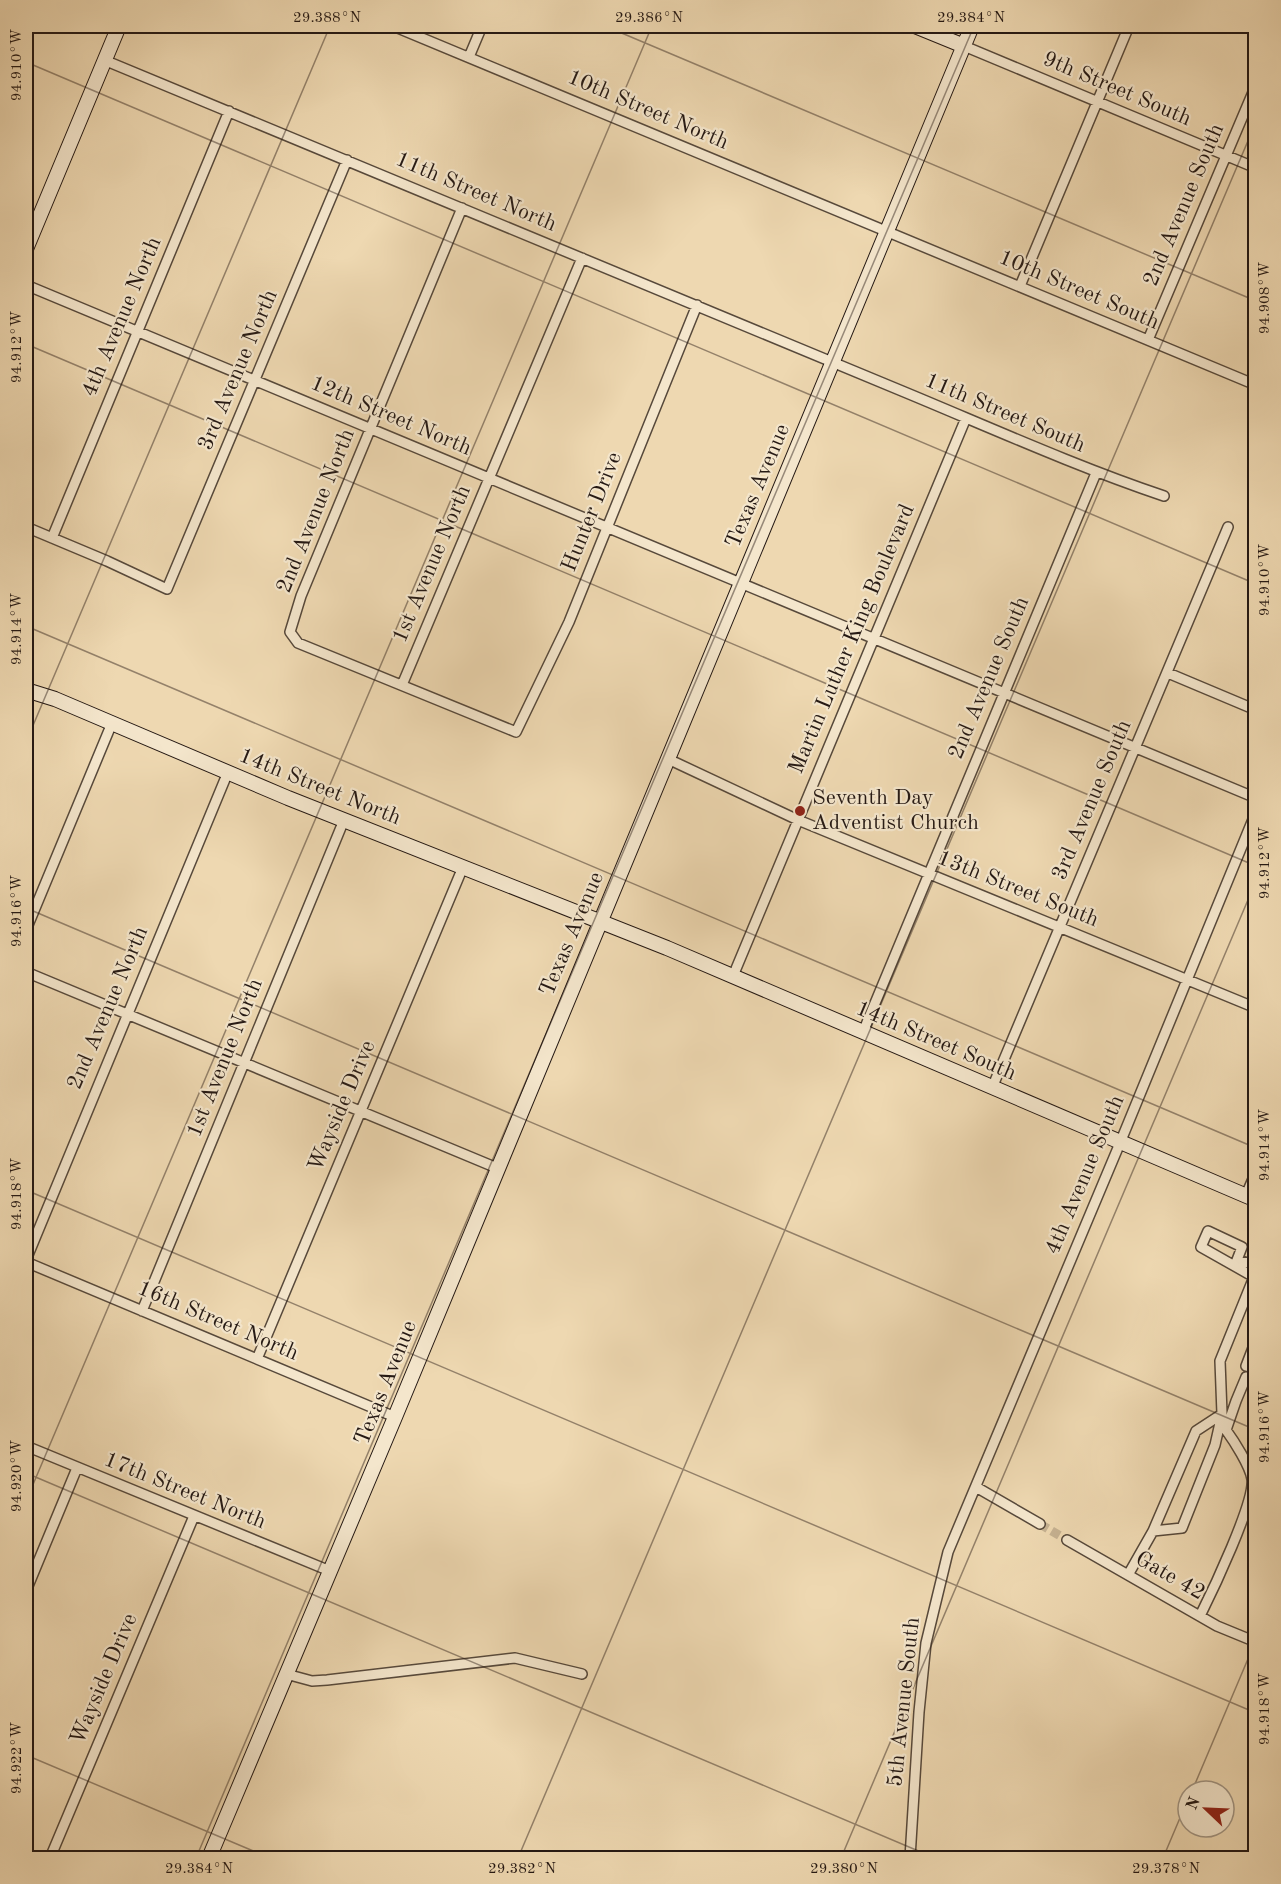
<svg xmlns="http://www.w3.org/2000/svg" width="1281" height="1884" font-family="'Old Standard TT',serif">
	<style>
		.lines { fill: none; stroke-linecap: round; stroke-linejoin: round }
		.street-tunnel { stroke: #c6b292; stroke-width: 9; stroke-dasharray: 9 4.5; stroke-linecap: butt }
		.street-casing { stroke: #57493b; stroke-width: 12 }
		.secondary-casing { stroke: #251914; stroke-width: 16 }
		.street { stroke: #f4e6cc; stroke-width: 9 }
		.secondary { stroke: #f4e6cc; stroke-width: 14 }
		.ticks { fill: none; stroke: #251914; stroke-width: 1.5; stroke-opacity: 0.45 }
		.poi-dot { fill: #8f2418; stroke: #f4e6cc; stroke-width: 2 }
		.labels { text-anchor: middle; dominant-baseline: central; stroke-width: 4.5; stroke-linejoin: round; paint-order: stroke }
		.street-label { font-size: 22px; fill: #251914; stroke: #f4e6cc }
		.poi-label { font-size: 22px; fill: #251914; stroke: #f4e6cc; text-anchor: start }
		.neatline { fill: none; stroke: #251914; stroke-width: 2 }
		.ticks-label { font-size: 15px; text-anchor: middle; fill: #251914 }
	</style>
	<rect width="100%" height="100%" fill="#eed8b1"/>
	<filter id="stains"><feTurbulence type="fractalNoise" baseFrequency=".00333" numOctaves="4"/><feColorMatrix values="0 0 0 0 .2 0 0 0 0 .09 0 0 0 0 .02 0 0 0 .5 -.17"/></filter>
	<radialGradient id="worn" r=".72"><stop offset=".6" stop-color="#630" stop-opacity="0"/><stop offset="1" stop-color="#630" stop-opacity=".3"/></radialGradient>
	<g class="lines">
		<!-- street-tunnel -->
		<path class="street-tunnel" d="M1040 1524 1067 1540"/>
		<defs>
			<path id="street" d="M393 26 1251 383 1256 382
				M964 46 1256 168
				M469 57 482 26
				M104 60 902 391C989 427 1075 466 1164 496
				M462 208 301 596 290 632 298 643 516 732 569 622 697 305
				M26 285 1256 798
				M1020 286 1129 26
				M1148 340 1256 85
				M26 527 107 561 167 589 347 160
				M52 538 229 111
				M1168 673 1256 710
				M402 685 582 258
				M668 759 798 820 1256 1008
				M26 930 112 723
				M26 972 497 1168
				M733 976 966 418
				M863 1032 1096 473
				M992 1088 1228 527
				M1246 1195 1256 1172
				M26 1260 228 772
				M26 1262 395 1417
				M142 1311 344 820
				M1256 1340 1246 1366 1256 1369
				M257 1359 463 867
				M26 1446 330 1571
				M976 1487 1040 1524
				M1153 1531 1196 1431 1222 1414
				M1067 1540 1217 1626 1256 1642
				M1128 1575 1153 1531 1182 1528 1215 1445 1222 1414 1220 1361 1254 1277 1201 1247 1208 1231 1242 1247 1237 1260 1256 1265
				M26 1591 77 1468
				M1200 1616C1212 1592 1255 1502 1252 1479 1250 1466 1234 1441 1226 1430L1236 1401 1246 1377 1256 1379
				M286 1674 312 1681 327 1680 515 1658 582 1674
				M50 1858 194 1516
				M910 1858 919 1712 926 1643 948 1552 1120 1143 1256 812"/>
			<path id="secondary" d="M915 26 964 46
				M26 249 119 26
				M26 690 55 699 288 798 667 948 1256 1200
				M209 1858 395 1417 972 26"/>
		</defs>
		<!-- street casing -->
		<use href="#street" class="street-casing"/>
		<!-- secondary casing -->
		<use href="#secondary" class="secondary-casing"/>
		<!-- street -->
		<use href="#street" class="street"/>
		<!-- secondary -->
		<use href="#secondary" class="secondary"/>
	</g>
	<!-- ticks -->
	<path class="ticks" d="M605 26 1256 301M26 62 1256 584M26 344 1256 866M26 626 1256 1148M26 742 330 26M26 908 1256 1430M26 1190 1256 1713M26 1473 935 1858M26 1501 652 26M26 1755 270 1858M1192 1791 1256 1640M196 1858 974 26M518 1858 1256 122M841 1858 1256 881M1163 1858 1188 1799"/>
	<!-- markers -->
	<circle class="poi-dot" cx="800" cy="811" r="6"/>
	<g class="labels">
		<!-- street labels -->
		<g class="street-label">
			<text transform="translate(1117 89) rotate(23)">9th Street South</text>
			<text transform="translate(648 110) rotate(23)">10th Street North</text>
			<text transform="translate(476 192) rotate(23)">11th Street North</text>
			<text transform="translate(1184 205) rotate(-67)">2nd Avenue South</text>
			<text transform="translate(1079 290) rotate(23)">10th Street South</text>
			<text transform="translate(122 317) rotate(-67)">4th Avenue North</text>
			<text transform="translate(238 370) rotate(-67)">3rd Avenue North</text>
			<text transform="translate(1005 413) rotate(23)">11th Street South</text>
			<text transform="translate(391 416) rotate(23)">12th Street North</text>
			<text transform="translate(758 486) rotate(-67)">Texas Avenue</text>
			<text transform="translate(316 511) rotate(-68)">2nd Avenue North</text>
			<text transform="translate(592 512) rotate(-68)">Hunter Drive</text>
			<text transform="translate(432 564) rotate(-67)">1st Avenue North</text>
			<text transform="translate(852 639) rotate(-67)">Martin Luther King Boulevard</text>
			<text transform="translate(989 678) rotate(-67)">2nd Avenue South</text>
			<text transform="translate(320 787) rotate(22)">14th Street North</text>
			<text transform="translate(1092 800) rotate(-67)">3rd Avenue South</text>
			<text transform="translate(1018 889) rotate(22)">13th Street South</text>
			<text transform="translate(572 934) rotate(-67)">Texas Avenue</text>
			<text transform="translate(108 1008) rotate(-67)">2nd Avenue North</text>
			<text transform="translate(936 1041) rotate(23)">14th Street South</text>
			<text transform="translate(225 1058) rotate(-68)">1st Avenue North</text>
			<text transform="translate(342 1106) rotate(-67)">Wayside Drive</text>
			<text transform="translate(1085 1175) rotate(-67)">4th Avenue South</text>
			<text transform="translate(218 1321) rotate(23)">16th Street North</text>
			<text transform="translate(386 1383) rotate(-68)">Texas Avenue</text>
			<text transform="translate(185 1491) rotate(22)">17th Street North</text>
			<text transform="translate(1170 1576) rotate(30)">Gate 42</text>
			<text transform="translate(104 1679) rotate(-67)">Wayside Drive</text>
			<text transform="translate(904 1702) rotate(-84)">5th Avenue South</text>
		</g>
		<!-- poi labels -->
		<g class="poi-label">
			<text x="812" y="798">Seventh Day<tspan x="812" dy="25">Adventist Church</tspan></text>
		</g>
	</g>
	<!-- margin -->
	<rect width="1281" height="1884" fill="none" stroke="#eed8b1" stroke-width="66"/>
	<!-- north arrow -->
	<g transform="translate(1206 1809) rotate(293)"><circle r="28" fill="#f4e6cc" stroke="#a19482" stroke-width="1.5"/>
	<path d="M0-4.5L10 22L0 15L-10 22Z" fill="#8f2418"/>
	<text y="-9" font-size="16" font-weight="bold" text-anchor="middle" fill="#251914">N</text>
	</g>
	<rect x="33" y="33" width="1215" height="1818" class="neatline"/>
	<g class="ticks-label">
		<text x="327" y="22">29.388°N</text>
		<text x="649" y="22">29.386°N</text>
		<text x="971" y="22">29.384°N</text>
		<text transform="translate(16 65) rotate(-90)" y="5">94.910°W</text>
		<text transform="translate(1264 298) rotate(-90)" y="5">94.908°W</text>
		<text transform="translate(16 347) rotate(-90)" y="5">94.912°W</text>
		<text transform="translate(1264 580) rotate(-90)" y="5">94.910°W</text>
		<text transform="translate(16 629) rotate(-90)" y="5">94.914°W</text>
		<text transform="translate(1264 863) rotate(-90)" y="5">94.912°W</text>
		<text transform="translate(16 911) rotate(-90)" y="5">94.916°W</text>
		<text transform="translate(1264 1145) rotate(-90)" y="5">94.914°W</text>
		<text transform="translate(16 1194) rotate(-90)" y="5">94.918°W</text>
		<text transform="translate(1264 1427) rotate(-90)" y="5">94.916°W</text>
		<text transform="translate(16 1476) rotate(-90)" y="5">94.920°W</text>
		<text transform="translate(1264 1709) rotate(-90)" y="5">94.918°W</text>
		<text transform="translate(16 1758) rotate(-90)" y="5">94.922°W</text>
		<text x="199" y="1873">29.384°N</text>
		<text x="522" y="1873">29.382°N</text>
		<text x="844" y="1873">29.380°N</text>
		<text x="1166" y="1873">29.378°N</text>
	</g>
	<rect width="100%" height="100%" filter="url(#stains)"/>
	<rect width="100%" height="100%" fill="url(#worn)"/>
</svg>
